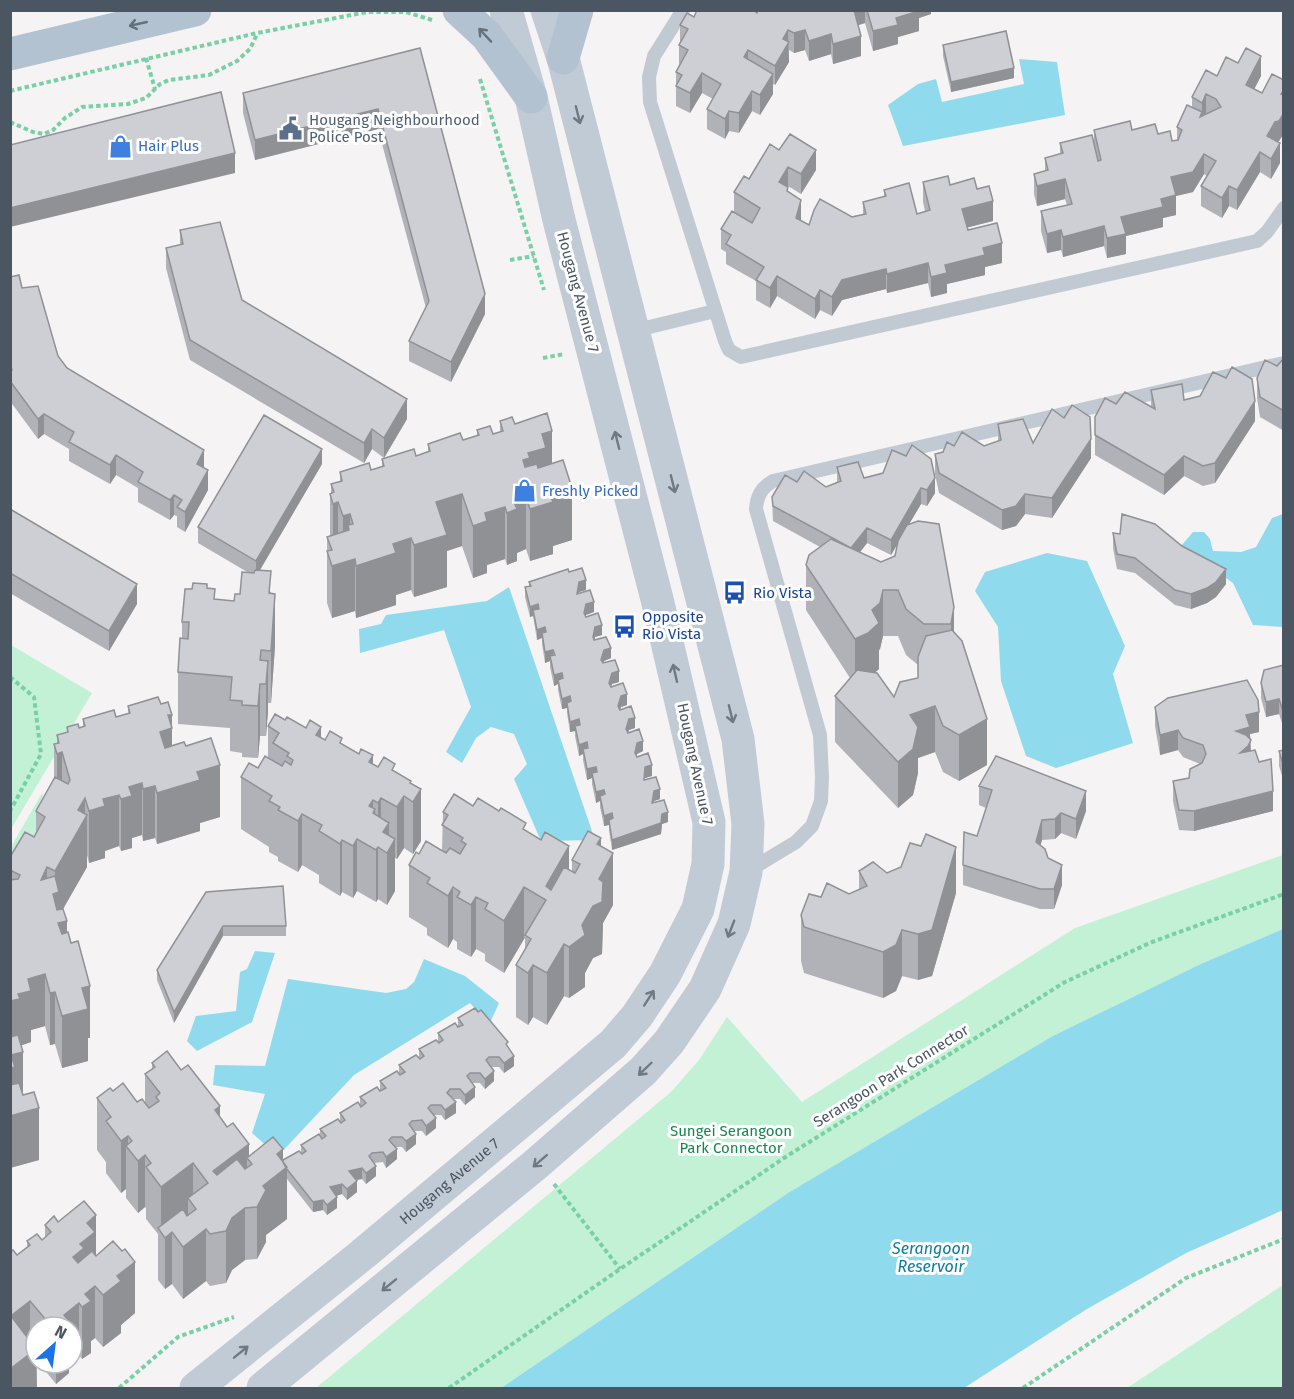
<svg xmlns="http://www.w3.org/2000/svg" width="1294" height="1399" font-family="'Fira Sans',sans-serif">
	<style>
		.green { fill: #c3f1d5 }
		.water { fill: #90daee }
		.lines { fill: none; stroke-linecap: round; stroke-linejoin: round }
		.path { stroke: #7ad0a6; stroke-width: 4; stroke-dasharray: 4.5 3; stroke-linecap: butt }
		.lane { stroke: #c1cad2; stroke-width: 14 }
		.secondary { stroke: #c1cbd6; stroke-width: 33 }
		.primary { stroke: #b3c2d1; stroke-width: 33 }
		.wall { fill: #b0b2b7; fill-rule: evenodd }
		.shaded-wall { fill: #909195; fill-rule: evenodd }
		.building { fill: #cdcfd5; stroke: #909195; stroke-width: 1.5 }
		.oneway { stroke: #64717d }
		.oneway2 { stroke: #6e7984 }
		.labels { text-anchor: middle; dominant-baseline: central; stroke-width: 6; stroke-linejoin: round; paint-order: stroke }
		.service-label { font-size: 15px; fill: #4e5e75; stroke: #fff; text-anchor: start }
		.shop-label { font-size: 15px; fill: #366cbe; stroke: #fff; text-anchor: start }
		.street-label { font-size: 15px; fill: #4a5661; stroke: #fff }
		.transit-label { font-size: 15px; fill: #164399; stroke: #fff; text-anchor: start }
		.park-label { font-size: 15px; fill: #17864f; stroke: #fff }
		.water-label { font-size: 16px; font-style: italic; fill: #0c7c9b; stroke: #fff }
	</style>
	<rect width="100%" height="100%" fill="#f5f3f3"/>
	<!-- green -->
	<path class="green" d="M11 645 92 693 11 829Z
		M42 793 49 825 11 896V847Z
		M1283 855V929L1203 963 788 1193 501 1388H316L671 1092 699 1060 727 1017 802 1102 1075 928Z
		M1283 1285V1388H1127Z"/>
	<!-- water -->
	<path class="water" d="M1019 59 1057 62 1065 115 903 146 888 105 918 84 936 79 942 102 1024 84Z
		M1283 514V627L1253 625 1233 583 1181 546 1193 532H1204L1210 539 1213 551 1241 552 1256 547 1272 518Z
		M1047 553 1087 561 1125 646 1113 674 1133 743 1056 768 1026 756 1001 681 998 627 975 591 985 572Z
		M509 587 595 840 541 841 514 779 527 764 514 734 491 727 476 738 462 763 446 752 471 707 444 630 360 653 359 629 381 624 386 615 487 601Z
		M1283 929V1210L1186 1253 1087 1309 964 1388H501L788 1193 1053 1036 1203 963Z
		M255 951 275 953 252 1022 197 1051 187 1041 196 1016 236 1011 240 972 247 969Z
		M424 959 465 976 499 1003 489 1025 470 1003 354 1075 278 1156 252 1133 265 1094 213 1085 215 1065 265 1066 288 979 386 993 406 989 414 982Z"/>
	<g class="lines">
		<!-- path -->
		<path class="path" d="M146 58 155 89
			M480 79 544 290
			M10 91 257 33 367 12H406L432 20
			M10 122 33 132 44 134 53 130 65 118 82 107 128 104 146 98 160 84 169 80 209 75 237 61 250 49 257 34
			M510 260 534 256
			M543 358 564 354
			M10 677 34 697 41 754 10 811
			M554 1184 620 1269
			M119 1388 178 1337 234 1317
			M449 1388 620 1269 787 1156 1065 982 1152 942 1284 894
			M1023 1388 1186 1278 1284 1239"/>
		<!-- lane -->
		<path class="lane" d="M683 10 654 56 649 77 650 102 725 341 729 350 741 357 1257 241 1267 232 1284 208
			M633 331 715 311
			M748 871 796 842 812 826 821 801 822 777 820 735 756 509C757 496 761 488 773 481L1284 363"/>
		<!-- secondary -->
		<g class="secondary">
			<path id="s1" d="M196 1388 363 1254 613 1044 637 1016 665 974 698 909 708 864 709 822 657 599 559 220 531 97 506 10"/>
			<path d="M263 1388 535 1165 643 1071 669 1042 705 989 734 924 746 872 748 824 738 739 563 58 547 10"/>
		</g>
		<!-- primary -->
		<path class="primary" d="M459 10 487 36 531 97
			M10 54 195 10
			M563 58 577 10"/>
	</g>
	<!-- wall -->
	<path class="wall" d="M758 10H931V14L919 18V31L898 37V44L873 51 865 23 858 25 861 56 833 64 831 54 809 61 805 50 794 53 789 50V62L775 85 773 84V94L760 115 752 111 739 133 729 131 725 139 707 129V109L713 99 702 93 690 113 676 106V72L679 65V45L680 42V25L694 17 757 13Z
		M943 45 1014 78 951 92 943 56Z
		M420 48 485 314 451 382 409 361V341L426 308 378 129 255 160 243 113V93Z
		M1217 76H1261L1254 89 1262 93 1284 80V133L1279 141 1277 142 1280 163 1271 179 1260 172 1237 210 1229 206 1222 218 1201 206V186L1207 176 1204 174 1193 192 1176 196V215L1163 218V227L1126 236V254L1107 258 1104 246 1063 257 1061 250 1047 253 1041 231V211L1067 205 1065 199 1037 206 1034 194V174L1045 171V158L1060 154V143H1094V130H1132L1158 134 1172 141 1177 140V127L1192 107V97Z
		M770 144 816 170 801 194 788 186V191L801 221 809 225 863 214V202L884 197V190L917 214 925 211 923 202V182L950 185 977 189 993 221 967 227 968 230 1002 263 985 267V275L947 284V293L931 297 928 283 887 293 886 289 842 300 832 316 820 310 815 319 777 296 770 308 756 300V281L726 264V252L721 249V229L734 212V192L749 179Z
		M180 230 242 300 407 419 384 458 372 449 364 463 190 360 166 268V248L180 245Z
		M10 277 22 288 58 356 67 368 204 468 208 490 185 532 177 527V516L174 515 170 520 138 502V488L116 475 110 484 69 461V449L44 434 38 439 10 401Z
		M1284 358V431L1260 417 1257 398V378L1277 366Z
		M1151 390 1255 421 1215 483 1203 486 1184 476 1164 495 1095 455V417L1116 404 1151 407Z
		M500 421 515 424 552 464 572 540 553 546V554L530 561 526 549 517 553V561L507 565 505 559 487 565V573L473 578 462 546 447 551V587L414 597 411 590 396 595V605L356 618 355 611 332 618 327 603V537H330V494L331 493V484L340 481V472L371 470 382 467V459L416 456 428 452V444L463 440 477 436V430L493 434 500 432Z
		M998 424 1033 443 1091 458 1052 518 1025 514 1016 526 1002 530 939 493 935 474V454L943 452 954 446H984L998 441Z
		M322 464 259 570 271 593 275 646 271 703H268L266 736H260L258 758 242 757V753L230 751V728L178 724V672L182 639V622L192 589 207 588 215 600 234 601 240 594 249 573 198 543V527Z
		M837 467 864 478 883 473 935 493 927 506 921 504 909 524 918 521 954 633 987 765 959 781 943 772 935 752 918 758V773L913 795 898 808 835 742V696L850 678 806 610V565L820 547 773 521 772 497 797 482 826 487 837 482ZM867 543 891 555 897 545 895 556 881 562 860 552ZM883 636H898L906 655 918 665V678L894 697 874 673 879 669V650L880 649Z
		M10 509 137 604 109 651 10 593Z
		M1113 533 1226 584 1216 597 1207 603 1191 609 1175 605 1135 573 1117 569 1113 548Z
		M569 572 586 590 579 592V594L594 612 586 615V617L602 635 595 637 594 640 611 658 604 661 603 663 619 682 612 684 611 686 627 705 621 707 620 710 635 728 629 730 628 733 643 751 637 754 636 756 652 776 645 778V780L660 799 654 801V803L668 822 662 824 661 834 612 850 609 830V825L604 826 600 807V801L596 803 592 784V778L587 780 583 760V754L579 756 575 736V731L570 732 567 713V708L562 709 558 690V684L554 686 550 667V661L545 663 542 644V638L537 640 533 616 530 617 525 597V587L529 586V582Z
		M1284 665V729L1279 714 1266 717 1261 698V683Z
		M161 704 172 715V745L186 746 220 817 200 823V831L157 844 155 838 143 841 142 835 132 838V848L121 851 119 846 105 851V858L89 863 87 855V867L63 909 67 933 90 1038H88V1061L62 1068 55 1044 50 1045 45 1026 31 1030V1042L21 1045 23 1095 39 1160 10 1168V857L34 837 36 833V811L54 778V744H57V735L67 733V727L79 728 83 726V719L116 717 128 713V706Z
		M1155 707 1259 732 1250 734 1251 751 1273 811 1194 831 1179 830 1173 801V781L1189 778 1200 764 1183 757 1178 750 1160 755 1155 726Z
		M268 726 321 738 325 740 342 744 378 767 395 772 411 784 421 841 413 854 404 848 397 859 395 858V891L387 905 378 899 376 902 357 891 353 898 342 892 340 896 319 883V875L302 865 298 872 278 861V857L269 852V847L241 829V777L258 768 268 758Z
		M1284 750V782L1279 766V751Z
		M979 786 1086 811 1076 839 1061 833 1055 839 1042 840 1040 845 1062 885 1054 909H1040L963 885V865L977 836 986 808 979 805Z
		M473 806 526 831 572 872V860L601 846 613 905 603 923 602 954 593 958 585 973V987L569 998 564 996 547 1025 533 1017 528 1025 516 1017V965L525 949V939H524L504 973 485 961V954L476 949 471 957 457 949V942L453 939 448 948 427 935V928L409 917V865L419 854 442 850 443 812Z
		M859 871 887 873 956 893 932 976 918 980 902 976 896 991 883 998 804 973 801 961V915L821 897 849 894 859 890Z
		M206 892 286 926V936H223L174 1023 157 980V970Z
		M458 1018 508 1047 514 1066 504 1073 499 1067H492L494 1081 485 1089 480 1083H472L475 1097 465 1105 460 1099H453L456 1113 445 1120 441 1115H434L436 1128 426 1136 422 1131H414L416 1144 406 1152 402 1147H395L397 1159 386 1168 383 1162 374 1163 376 1176 366 1184 362 1179 356 1180 357 1192 347 1200 342 1194 336 1196 337 1208 327 1215 323 1210 313 1212 287 1179V1219L266 1235V1242L257 1259 245 1260 232 1270 226 1283 210 1286 206 1281 183 1299 172 1284 165 1289 158 1280V1234L146 1219V1208L145 1207 138 1213 126 1198V1189L121 1193 106 1173V1162L97 1150V1098L113 1091 137 1102 145 1103V1074L152 1069V1063L220 1117 249 1156 283 1160 301 1153V1145L320 1137V1129L340 1122V1113L360 1106V1097L380 1090V1081L399 1074V1065L419 1058V1049L438 1043V1033L458 1026Z
		M58 1222 96 1256 135 1313 121 1325V1333L103 1347 95 1338 91 1341V1353L82 1359 79 1355 72 1327H36L37 1389 17 1255 27 1247V1241L42 1240 45 1238V1225Z
		M39 1363H69V1373L56 1384Z"/>
	<!-- shaded-wall -->
	<path class="shaded-wall" d="M853 10H865V23L853 27Z
		M915 10H931V14L919 18V31L898 37V44L873 51V31L896 18Z
		M788 30 789 62 775 85V66L783 39Z
		M805 30V50L794 53V33Z
		M831 34V54L809 61V41Z
		M861 36V56L833 64V44Z
		M748 50V70L744 57Z
		M1261 56V76L1246 105V85Z
		M1014 68V78L951 92V82Z
		M702 73V93L690 113V93Z
		M773 74V94L760 115V95Z
		M752 91V111L739 133V113Z
		M1206 94V113L1200 117 1202 113V103Z
		M378 109V129L255 160V140Z
		M729 111V131L725 139V119Z
		M1284 113V133L1279 141 1275 142 1267 136 1275 122Z
		M1280 143V163L1271 179V159Z
		M816 150V170L801 194V174Z
		M1260 152V172L1237 210V190Z
		M235 153V173L10 227V208Z
		M1204 154V174L1193 192 1176 196V215L1163 218V227L1126 236V254L1107 258V238L1121 217 1161 199 1171 177Z
		M788 167V187L779 182Z
		M1065 179V199L1037 206V186Z
		M1229 186V206L1222 218V198Z
		M801 200V220L796 238V218Z
		M993 201V221L962 229V209Z
		M1104 226V246L1063 257V237Z
		M1061 230V250L1047 253V234Z
		M1002 243V263L985 267V275L947 284V293L931 297V277L945 265 983 248Z
		M928 263V283L887 293V274Z
		M886 269V289L842 300 832 316V297L842 280Z
		M777 276V296L770 308V288Z
		M820 290V310L815 319V299Z
		M485 294V314L451 382V362Z
		M407 399V419L384 458V438Z
		M1255 401V421L1215 483V463Z
		M44 414V434L38 439V419Z
		M372 429V449L364 463V443Z
		M552 431V482L526 498V549L517 553V561L507 565V513L514 502 523 460 542 434Z
		M1091 439V458L1052 518V498Z
		M322 449V464L256 577V561Z
		M204 450V469L197 464Z
		M116 455V475L110 484V465Z
		M1184 456V476L1164 495V475Z
		M208 470V490L185 532V512Z
		M935 478V493L927 506V490Z
		M572 488V540L553 546V554L530 561V509L550 495Z
		M921 488V504L891 555V540Z
		M462 494V546L447 551V587L414 597V545L436 502Z
		M1025 494V514L1016 526 1002 530V510Z
		M174 495V515L170 520V500Z
		M338 502V554L333 556V504Z
		M505 507V559L487 565V573L473 578V526L485 513Z
		M350 514V561L355 559V611L332 618V566L343 563V516ZM348 525 349 530 348 561Z
		M867 528V543L851 564V549Z
		M411 538V590L396 595V605L356 618V566L393 544Z
		M1226 569V584L1216 597 1207 603 1191 609V594Z
		M586 580V590L579 592 577 604V594L579 582Z
		M137 584V604L109 651V631Z
		M883 590V636L880 649 879 650V669L868 679 855 685V639Z
		M275 594V646L271 703V651Z
		M594 602V612L586 615 584 624V613L586 604Z
		M538 604V615L533 610V616L530 617V607Z
		M954 607V653L951 670V624Z
		M602 625V635L595 637 593 647V637L595 627Z
		M545 627V637L542 633V638L537 640V630Z
		M611 648V658L604 661 601 670V660L604 650Z
		M553 650V660L550 656V661L545 663V652Z
		M268 661V713L266 736V684Z
		M619 671V682L612 684 609 693V683L612 673Z
		M562 673V683L558 680V684L554 686V675Z
		M260 684V736L258 758V706Z
		M627 694V705L621 707 618 717V706L621 696Z
		M570 696V706L567 703V708L562 709V699Z
		M1279 699V714L1266 717V702Z
		M935 706V752L918 758V773L913 795 898 808V762L910 715Z
		M1259 712V732L1250 734 1251 759 1240 773 1236 731 1246 715Z
		M168 715H172V780L160 732Z
		M635 718V728L629 730 626 740V729L629 719Z
		M579 719V729L575 726V731L570 732V722Z
		M987 719V765L959 781V735Z
		M321 727V778L316 735Z
		M1178 730V750L1160 755V735Z
		M643 741V751L637 754 635 763V753L637 743Z
		M587 742V753L583 749V754L579 756V745Z
		M62 752V804L57 805V754Z
		M373 755V813L375 809V849L369 846V762Z
		M220 765V817L200 823V831L157 844V793L197 772Z
		M652 765V776L645 778 644 791 645 767Z
		M596 767V777L592 773V778L587 780V769Z
		M142 783V835L132 838V848L121 851V799L129 787Z
		M155 786V838L143 841V789Z
		M421 789V841L413 854V802Z
		M660 789V799L654 801 652 813 654 791Z
		M604 790V800L600 796V801L596 803V792Z
		M1086 791V811L1076 839V819Z
		M1273 791V811L1194 831V811Z
		M119 795V846L105 851V858L89 863V811L103 799Z
		M404 796V848L397 859V807Z
		M85 798V817L87 815V867L59 916 67 921V973L53 894 55 893V871L78 810Z
		M381 798V849L378 848V803Z
		M668 812V822L662 824 661 834 612 850V840L662 814Z
		M612 813V824L609 820V825L604 826V816Z
		M1061 813V833L1055 839V819Z
		M302 814V865L298 872V821Z
		M1042 820V840L1036 862V842Z
		M389 823V850L395 839V891L387 905V853L383 832Z
		M601 838V876L613 853V905L603 923 602 954 593 958 585 973V987L569 998V947L582 925 597 844Z
		M357 839V891L353 898V846Z
		M342 840V892L340 896V844Z
		M569 846V898L546 938V886Z
		M378 847V899L376 902V850Z
		M956 847V893L932 976 918 980V934Z
		M1062 865V885L1054 909V889Z
		M47 867V919L41 880Z
		M453 887V939L448 948V896Z
		M524 887V939L504 973V921Z
		M476 897V949L471 957V905Z
		M223 926V936L174 1023V1012Z
		M902 930V976L896 991 883 998V952Z
		M564 944V996L547 1025V973Z
		M533 965V1017L528 1025V973Z
		M45 974V1026L31 1030V1042L20 1046 10 1053V1001L18 994 28 979Z
		M90 986V1038H88V1061L62 1068V1016L82 988Z
		M55 992V1044L50 1045V993Z
		M23 1052V1104L39 1108V1160L10 1168 11 1055Z
		M514 1056V1066L504 1073V1063Z
		M494 1071V1081L485 1089V1079Z
		M475 1087V1097L465 1105V1095Z
		M456 1102V1113L445 1120V1110Z
		M220 1106V1158L215 1110Z
		M436 1118V1128L426 1136V1126Z
		M416 1134V1144L406 1152V1141Z
		M128 1136V1148L126 1146V1189L121 1193V1141Z
		M249 1144V1161L247 1158V1198L213 1223V1171Z
		M283 1149V1170L287 1167V1219L266 1235V1242L257 1259V1207L263 1186 277 1154Z
		M397 1149V1159L386 1168V1157Z
		M145 1155V1207L138 1213V1161Z
		M193 1163V1204L188 1198V1218L161 1232V1187Z
		M376 1166V1176L366 1184V1173Z
		M362 1168V1179L349 1181V1171Z
		M357 1181V1192L347 1200V1189Z
		M342 1184V1194L330 1198V1187Z
		M337 1197V1208L327 1215V1205Z
		M323 1200V1210L313 1212V1202Z
		M245 1208V1260L232 1270 226 1283V1231L232 1218Z
		M96 1215V1267L79 1304V1355L72 1361V1327H62L73 1257 80 1244 87 1223Z
		M206 1229V1281L183 1299V1247Z
		M172 1232V1284L165 1289V1238Z
		M135 1262V1313L121 1325V1333L103 1347V1295L117 1276Z
		M95 1286V1338L91 1341V1353L82 1359V1307L85 1294Z
		M30 1301V1353L11 1316Z
		M36 1349 37 1389H10V1369Z
		M56 1363H69V1373L56 1384Z"/>
	<!-- building -->
	<path class="building" d="M697 10H753L757 13 758 10H854L861 36 833 44 831 34 809 41 805 30 794 33 788 30 783 39 789 42 775 66 748 50 744 57 773 74 760 95 752 91 739 113 729 111 725 119 707 109 721 84 702 73 690 93 676 86 682 75 676 72 688 50 679 45 688 29 680 25 687 13 694 17Z
		M867 10H918L919 11 896 18 898 25 873 31Z
		M1006 31 1014 68 951 82 943 45Z
		M420 48 485 294 451 362 409 341 429 301 378 109 255 140 243 93Z
		M1246 48 1261 56 1246 85 1262 93 1272 74 1284 80V90L1281 94 1284 95V113L1279 121 1275 122 1267 136 1280 143 1271 159 1260 152 1237 190 1229 186 1222 198 1201 186 1216 161 1204 154 1193 172 1171 177 1176 195 1161 199 1163 207 1121 217 1126 234 1107 238 1104 226 1063 237 1061 230 1047 234 1041 211 1072 204 1065 179 1037 186 1034 174 1048 170 1045 158 1063 153 1060 143 1092 135 1098 161 1101 160 1094 130 1130 121 1132 130 1155 124 1158 134 1170 131 1172 141 1178 140 1182 130 1177 127 1187 105 1202 112 1200 117 1221 107 1216 99 1206 94 1202 103 1192 97 1206 70 1217 76 1226 57 1238 63Z
		M221 92 235 153 10 208V145Z
		M790 134 816 150 801 174 788 167 779 182 788 187 787 191 801 200 796 218 809 225 814 210 820 199 852 217 866 214 863 202 886 196 884 190 909 183 917 214 930 210 923 182 948 176 950 185 974 178 977 189 989 186 993 201 962 209 968 230 997 223 1002 243 983 248 985 255 945 265 947 273 931 277 928 263 887 274 886 269 842 280 832 297 820 290 815 299 777 276 770 288 756 280 764 267 726 244 731 235 721 229 732 211 752 223 760 208 734 192 744 176 749 179 770 144 779 150Z
		M220 222 242 300 407 399 384 438 372 429 364 443 190 340 166 248 183 244 180 230Z
		M19 275 22 288 38 286 58 356 67 368 204 450 197 464 208 470 185 512 177 507 182 500 174 495 170 500 138 482 143 472 116 455 110 465 69 442 74 432 44 414 38 419 10 381V371L12 370 10 364V277Z
		M1284 358V411L1260 397 1257 378 1265 360 1277 366Z
		M1232 367 1252 379 1255 401 1215 463 1203 466 1184 456 1164 475 1095 435V417L1105 398 1116 404 1125 392 1155 409 1151 390 1182 384 1184 400 1200 396 1213 372 1226 378Z
		M1072 405 1090 417 1091 439 1052 498 1025 494 1016 506 1002 510 939 473 935 454 943 452 947 442 954 446 962 432 984 446 1001 440 998 424 1023 419 1033 443 1052 409 1064 418Z
		M547 413 552 431 542 434 546 448 528 453 530 458 523 460 525 467 537 464 538 468 563 460 572 488 550 495 553 502 530 509 526 498 514 502 517 509 507 513 505 507 485 513 487 521 473 526 462 494 436 502 447 535 414 545 411 538 393 544 396 553 356 566 355 559 332 566 327 551 332 550 327 537 349 530 348 525 353 524 350 514 343 516 338 502 333 504 330 494 334 492 331 484 342 481 340 472 369 463 371 470 384 466 382 459 414 449 416 456 430 451 428 444 460 433 463 440 479 435 477 430 490 426 493 434 503 431 500 421 512 417 515 424Z
		M264 415 322 449 256 561 198 527Z
		M912 445 931 459 935 478 927 490 921 488 891 540 867 528 851 548 773 506 772 497 785 475 797 482 804 471 826 487 841 481 837 467 858 462 864 478 883 473 892 450 906 456Z
		M10 509 137 584 109 631 10 573Z
		M1122 514 1155 524 1182 546 1226 569 1216 582 1207 588 1191 594 1175 590 1135 558 1117 554 1113 533 1120 534Z
		M918 521 939 524 954 607 951 624H924L906 609 898 590H883L880 603 872 610 879 623 868 633 855 639 806 565 809 555 831 539 881 562 895 556 898 541 907 525Z
		M582 568 586 580 579 582 577 594 590 590 594 602 586 604 584 613 586 617 598 613 602 625 595 627 593 637 594 640 606 637 611 648 604 650 601 660 603 663 615 660 619 671 612 673 609 683 611 687 623 683 627 694 621 696 618 706 620 710 631 706 635 718 629 719 626 729 628 733 639 729 643 741 637 743 635 753 637 757 648 753 652 765 645 767 644 780 656 777 660 789 654 791 652 803 664 800 668 812 662 814 661 823 612 840 609 820 613 818 612 813 604 816 600 796 605 794 604 790 596 792 592 773 597 772 596 767 587 769 583 749 588 748 587 742 579 745 575 726 580 725 579 719 570 722 567 703 571 701 570 696 562 699 558 680 563 678 562 673 554 675 550 656 555 655 553 650 545 652 542 633 546 632 545 627 537 630 533 610 539 609 538 604 530 607 525 587 531 586 529 582 568 569 569 572Z
		M255 570 271 571 269 593 275 594 271 651 261 650 260 660 268 661 266 684H260L258 706 242 705V701L230 700 232 677 178 672 180 638 188 639 189 622H182L185 589H192L193 583 207 584V588L215 589 214 599 234 601 235 594H240L242 572 254 573Z
		M952 630 962 641 987 719 959 735 943 726 935 706 910 715 918 727 913 749 898 762 835 696 857 670 877 673 894 697 900 682 918 678V657L926 636Z
		M1284 665V714L1279 699 1266 702 1261 683 1264 670Z
		M1247 680 1258 700 1259 712 1246 715 1250 727 1236 731 1246 735 1251 740 1248 746 1240 753 1255 750 1259 762 1271 759 1273 791 1194 811 1179 810 1173 781 1189 778 1190 769 1202 763 1206 754 1203 745 1183 738 1178 730 1160 735 1155 707 1168 698Z
		M158 697 161 704 168 702 172 715H168L172 728 160 732 165 748 184 742 186 746 211 738 220 765 197 772 200 780 157 793 155 786 143 789 142 783 129 787 132 796 121 799 119 795 103 799 105 806 89 811 85 798 78 810 87 815 55 871 47 867 41 880 55 876 59 892 53 894 57 910 63 909 67 921 58 923 62 934 68 932 71 943 78 941 90 986 82 988 88 1009 62 1016 55 992 50 993 45 974 28 979 31 991 18 994 20 999 10 1001V880L18 879 20 875 10 870V857L25 832 34 837 45 817 36 811 55 777 68 784 70 780 62 752 57 754 54 744 59 743 57 735 68 732 67 727 78 724 79 728 85 726 83 719 114 710 116 717 130 713 128 706Z
		M275 714 285 720 287 717 306 728 310 720 321 727 316 735 325 740 330 731 342 738 340 743 359 754 361 749 373 755 369 762 378 767 384 757 395 764 392 770 411 781 410 783 421 789 413 802 404 796 397 807 381 798 378 803 373 800 369 806 375 809 373 813 389 823 383 832 395 839 387 853 378 847 376 850 357 839 353 846 342 840 340 844 319 831 322 825 302 814 298 821 278 810 280 807 269 801 272 796 241 777 249 763 258 768 265 756 282 766 285 761 291 765 293 760 287 756 289 753 273 743 279 733 268 726Z
		M1284 750V767L1279 751Z
		M996 756 1086 791 1076 819 1061 813 1055 819 1042 820 1036 842 1045 849 1048 858 1062 865 1054 889H1040L963 865 964 832 977 836 992 790 979 786Z
		M454 794 473 806 478 798 499 811 501 808 526 823 523 829 541 840 545 832 569 846 546 886 551 890 564 867 575 873 580 864 572 860 588 831 601 838 597 844 613 853 599 879 603 882 602 902 593 906 582 925 585 935 569 947 564 944 547 973 533 965 528 973 516 965 531 939 525 935 546 900 524 887 504 921 485 909 488 903 476 897 471 905 457 897 460 892 453 887 448 896 427 883 430 878 409 865 416 852 419 854 426 841 446 853 450 848 460 854 466 844 461 841 463 838 442 825 448 815 443 812Z
		M926 834 956 847 932 930 918 934 902 930 896 945 883 952 804 927 801 915 809 894 821 897 827 883 849 894 867 886 859 871 873 862 887 873 901 867 910 843 921 846Z
		M283 886 286 926H223L174 1012 157 970 206 892Z
		M475 1008 478 1012 481 1010 508 1042 506 1044 514 1056 504 1063 499 1057H489L486 1060 494 1071 485 1079 480 1073H470L467 1076 475 1087 465 1095 460 1089H450L447 1093 456 1102 445 1110 441 1105H431L428 1108 436 1118 426 1126 422 1120 412 1121 409 1124 416 1134 406 1141 402 1137H392L389 1140 397 1149 386 1157 383 1152 372 1153 369 1156 376 1166 366 1173 362 1168 349 1171 357 1181 347 1189 342 1184 330 1187 337 1197 327 1205 323 1200 313 1202 286 1168 283 1162V1160L299 1151 302 1154 306 1151 301 1145 319 1134 322 1139 326 1136 320 1129 338 1119 341 1123 345 1120 340 1113 358 1102 361 1107 366 1103 360 1097 377 1087 380 1091 386 1088 380 1081 397 1071 400 1075 405 1072 399 1065 416 1055 420 1059 424 1056 419 1049 436 1040 439 1043 443 1040 438 1033 455 1023 458 1027 463 1025 458 1018Z
		M18 1035 23 1052 11 1055 15 1067 10 1068V1037Z
		M167 1051 181 1070 188 1065 220 1106 215 1110 227 1127 233 1123 249 1144 213 1171 217 1175 237 1159 245 1169 252 1164 247 1158 273 1137 283 1149 277 1154 287 1167 263 1186 266 1190 257 1207 245 1208 232 1218 226 1231 210 1234 206 1229 183 1247 172 1232 165 1238 158 1228 183 1209 187 1216 196 1209 188 1198 208 1183 193 1163 161 1187 146 1167 151 1163 145 1155 138 1161 126 1146 132 1141 128 1136 121 1141 106 1121 111 1117 97 1098 110 1088 113 1091 123 1083 137 1102 142 1099 149 1108 159 1101 156 1097 160 1093 145 1074 155 1067 152 1063Z
		M19 1083 23 1095 34 1092 39 1108 10 1116V1085Z
		M84 1201 96 1215 87 1223 95 1232 80 1244 84 1248 73 1257 78 1263 92 1251 96 1256 113 1241 122 1251 125 1249 135 1262 117 1276 121 1281 103 1295 95 1286 85 1294 91 1301 82 1307 79 1303 64 1315 69 1321 62 1327H52L30 1301 11 1316 36 1349 10 1369V1252L13 1250 17 1255 30 1245 27 1241 37 1234 42 1240 51 1232 45 1225 54 1216 58 1222Z"/>
	<!-- one-way arrows -->
	<defs><path id="oneway-shaft" d="M-6 0H5M1.5-3L5.5 0L1.5 3" fill="none" stroke-width="1.6" stroke-linecap="round" stroke-linejoin="round" transform="scale(1.5)"/></defs>
	<g class="oneway">
		<use href="#oneway-shaft" transform="translate(138 24) rotate(167)"/>
		<use href="#oneway-shaft" transform="translate(485 35) rotate(-133)"/>
	</g>
	<g class="oneway2">
		<use href="#oneway-shaft" transform="translate(578 115) rotate(76)"/>
		<use href="#oneway-shaft" transform="translate(617 440) rotate(-104)"/>
		<use href="#oneway-shaft" transform="translate(673 484) rotate(76)"/>
		<use href="#oneway-shaft" transform="translate(675 673) rotate(-103)"/>
		<use href="#oneway-shaft" transform="translate(731 714) rotate(76)"/>
		<use href="#oneway-shaft" transform="translate(731 929) rotate(111)"/>
		<use href="#oneway-shaft" transform="translate(649 998) rotate(-57)"/>
		<use href="#oneway-shaft" transform="translate(645 1069) rotate(136)"/>
		<use href="#oneway-shaft" transform="translate(540 1161) rotate(139)"/>
		<use href="#oneway-shaft" transform="translate(389 1285) rotate(141)"/>
		<use href="#oneway-shaft" transform="translate(241 1352) rotate(-39)"/>
	</g>
	<!-- icons -->
	<defs>
		<symbol id="civic-bare" viewBox="-9 -9 18 18"><path d="M-.6-6.5H3V-4.5H.6V-3L4-1V1h2V6H-6V1h2V-1L-.6-3ZM-1.2 2.5V6h2.4V2.5Z" fill="#5c6f8a" stroke="#fff" stroke-width="2.5" paint-order="stroke"/></symbol>
		<symbol id="shop-bare" viewBox="-9 -9 18 18"><path d="M-5-2.5h2.3a2.7 3.5 0 0 1 5.4 0H5L5.5 6h-11ZM-1.5-2.5h3a1.5 2.3 0 0 0-3 0Z" fill="#3f7fe0" stroke="#fff" stroke-width="2.5" paint-order="stroke"/></symbol>
		<symbol id="bus-bare" viewBox="-9 -9 18 18"><path d="M-5-6H5V4H4V6H2V4H-2V6H-4V4H-5ZM-3.5-4V0h7V-4ZM-3.5 1.2v1.5H-2V1.2ZM2 1.2v1.5H3.5V1.2Z" fill="#1a4fb4" stroke="#fff" stroke-width="2.5" paint-order="stroke"/></symbol>
	</defs>
	<g fill-rule="evenodd">
		<use href="#civic-bare" x="274" y="112" width="33" height="33"/>
		<use href="#shop-bare" x="104" y="130" width="33" height="33"/>
		<use href="#shop-bare" x="508" y="474" width="33" height="33"/>
		<use href="#bus-bare" x="718" y="576" width="33" height="33"/>
		<use href="#bus-bare" x="608" y="610" width="33" height="33"/>
	</g>
	<g class="labels">
		<!-- service labels -->
		<g class="service-label">
			<text x="309" y="120">Hougang Neighbourhood<tspan x="309" dy="17">Police Post</tspan></text>
		</g>
		<!-- shop labels -->
		<g class="shop-label">
			<text x="138" y="146">Hair Plus</text>
			<text x="542" y="491">Freshly Picked</text>
		</g>
		<!-- street labels -->
		<g class="street-label">
			<text transform="translate(578 292) rotate(75)">Hougang Avenue 7</text>
			<text transform="translate(695 764) rotate(78)">Hougang Avenue 7</text>
			<text transform="translate(891 1076) rotate(-32)">Serangoon Park Connector</text>
			<text stroke="none"><textPath href="#s1" startOffset="327">Hougang Avenue 7</textPath></text>
		</g>
		<!-- transit labels -->
		<g class="transit-label">
			<text x="753" y="593">Rio Vista</text>
			<text x="642" y="617">Opposite<tspan x="642" dy="17">Rio Vista</tspan></text>
		</g>
		<!-- park labels -->
		<g class="park-label">
			<text x="731" y="1131">Sungei Serangoon<tspan x="731" dy="17">Park Connector</tspan></text>
		</g>
		<!-- water labels -->
		<g class="water-label">
			<text x="931" y="1248">Serangoon<tspan x="931" dy="18">Reservoir</tspan></text>
		</g>
	</g>
	<!-- border -->
	<rect width="1294" height="1399" fill="none" stroke="#4a5661" stroke-width="24"/>
	<!-- north arrow -->
	<g transform="translate(54 1345) rotate(28)"><circle r="28" fill="#ffffff" stroke="#b7bbc0" stroke-width="1.5"/>
	<path d="M0-4.5L10 22L0 15L-10 22Z" fill="#1a73e8"/>
	<text y="-9" font-size="16" font-weight="bold" text-anchor="middle" fill="#4a5661">N</text>
	</g>
</svg>
